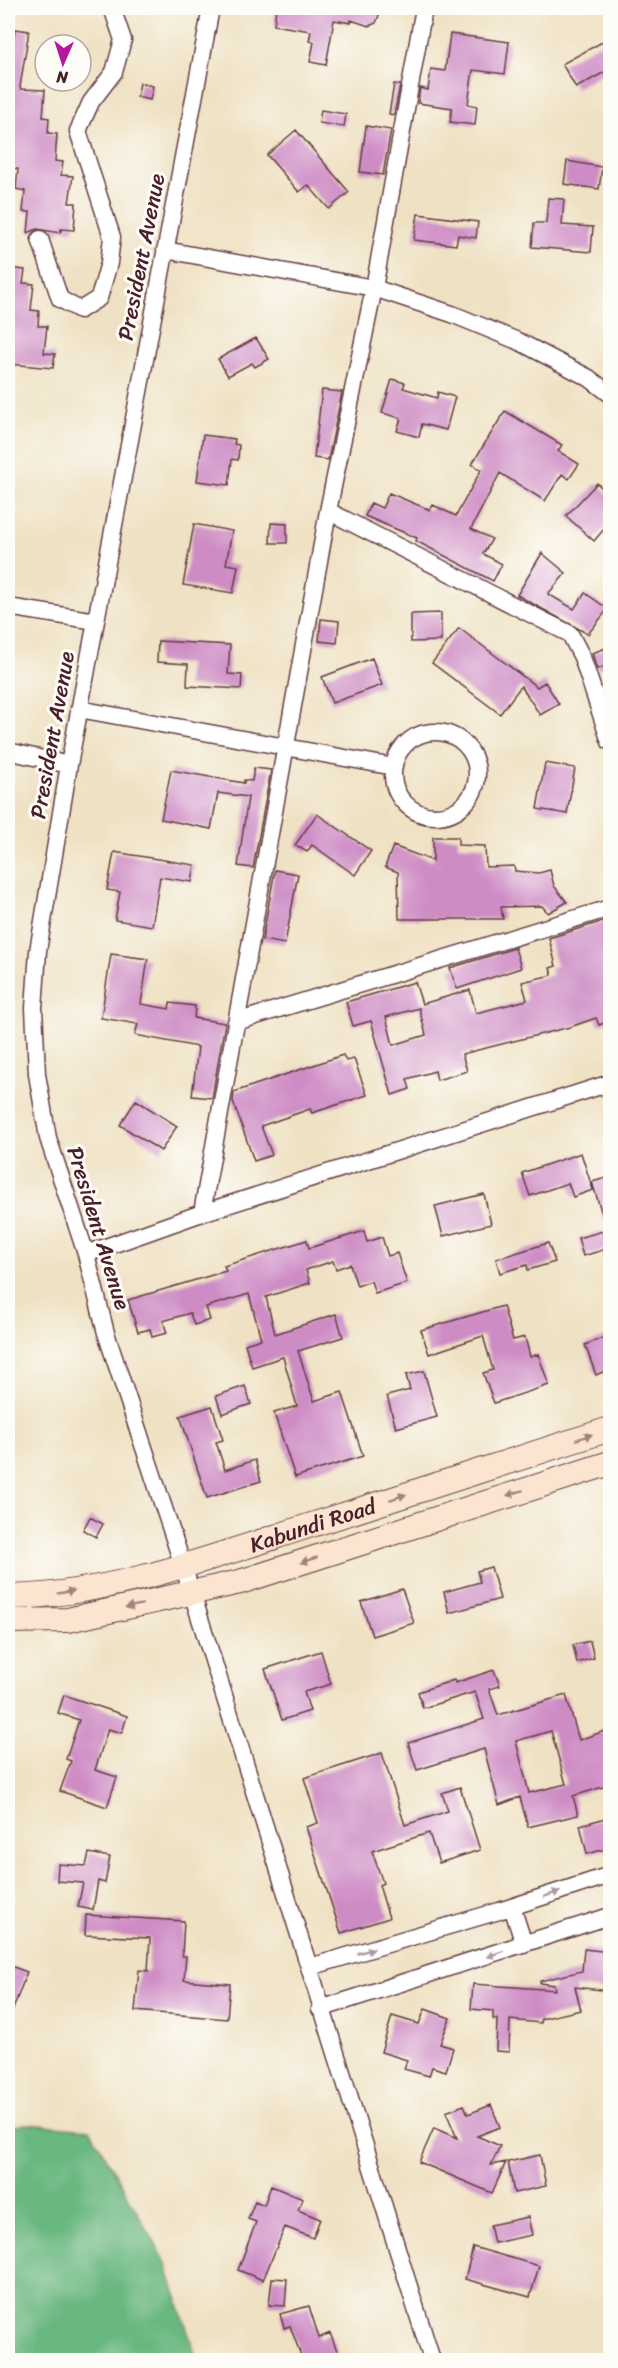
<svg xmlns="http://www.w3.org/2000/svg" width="618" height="2368" font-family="Sriracha,sans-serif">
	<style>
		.forest { fill: #6bb881; stroke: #5a6c56; stroke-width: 1.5 }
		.building { fill: #ce8cc5; fill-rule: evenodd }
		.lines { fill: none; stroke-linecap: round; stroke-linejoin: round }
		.street-casing { stroke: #633c42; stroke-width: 19 }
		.secondary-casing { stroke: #633c42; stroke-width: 26 }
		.street { stroke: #fff; stroke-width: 16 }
		.secondary { stroke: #fce5d0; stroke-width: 24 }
		.oneway { fill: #a3827e }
		.oneway2 { fill: #ae9aa0 }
		.labels { text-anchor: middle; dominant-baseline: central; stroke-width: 6; stroke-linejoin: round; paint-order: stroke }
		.street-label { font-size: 22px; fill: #4a1f2b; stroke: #fdfcf7 }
	</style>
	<rect width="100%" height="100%" fill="#fdfcf7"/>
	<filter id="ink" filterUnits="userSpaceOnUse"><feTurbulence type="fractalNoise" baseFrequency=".0167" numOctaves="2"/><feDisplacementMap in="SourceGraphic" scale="12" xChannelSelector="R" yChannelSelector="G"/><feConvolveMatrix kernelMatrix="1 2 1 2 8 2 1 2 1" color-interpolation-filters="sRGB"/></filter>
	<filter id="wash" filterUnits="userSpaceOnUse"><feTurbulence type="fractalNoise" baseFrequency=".008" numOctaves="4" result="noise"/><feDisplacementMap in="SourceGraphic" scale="24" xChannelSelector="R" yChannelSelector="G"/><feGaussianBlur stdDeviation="1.35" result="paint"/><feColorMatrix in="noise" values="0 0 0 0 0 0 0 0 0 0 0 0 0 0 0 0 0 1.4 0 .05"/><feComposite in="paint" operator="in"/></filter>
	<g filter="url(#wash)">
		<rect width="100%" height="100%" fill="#efe1c3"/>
		<!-- forest -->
		<path class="forest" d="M25 2124 90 2129 165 2261 197 2360H8V2128Z"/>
		<g id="blocks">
			<!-- building -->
			<path class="building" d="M276 8 304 9V8H375L379 15 376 23 369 26 351 20V23L334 20 326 65 310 62 314 42 309 41 311 31 274 25Z
				M15 29 29 31 20 87 21 89 45 90 43 117 49 118 48 133 57 134 55 161 63 162 61 175 73 176 69 203H76L74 230 61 229 60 233 37 229 28 233 30 212H23L25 191 16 189 18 169 12 168 14 150 8 149V74Z
				M450 34 509 42 505 74 473 70 468 104 477 106 475 125 450 122 452 108 418 103 420 88 428 90 431 69 445 71Z
				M604 41 610 52V69L576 88 562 64Z
				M140 83 153 86 150 100 137 97Z
				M394 84 400 85 394 115 389 114Z
				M321 110 346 114 344 127 319 123Z
				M366 126 391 130 383 175 360 172Z
				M296 130 349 192 329 209 308 185 299 192 267 155Z
				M567 161 602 167 599 189 564 184Z
				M548 198 564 199 562 225 593 227 591 252 532 247 534 223H546Z
				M418 214 478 222 476 238 458 235 456 245 414 240Z
				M8 268 25 270 23 283 34 284 31 310 39 311 38 326H47L44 353 55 354 53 368 8 364Z
				M256 338 269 359 255 367 252 363 228 376 218 359Z
				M392 379 405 383 403 388 437 398 438 392 455 397 446 430 422 424 419 437 397 431 401 418 382 413Z
				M322 390 342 392 328 460 314 458Z
				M505 411 562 445 558 451 579 464 569 479 562 474 545 501 500 473 471 529 492 539 483 554 502 564 493 581 416 541 417 538 365 516 371 503 382 508 389 493 430 510 433 505 456 516 481 470 472 464Z
				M203 435 235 439 234 444 239 445 238 460 232 459 229 485 197 481Z
				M597 483 610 496V522L594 541 566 516Z
				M271 523 287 524V543H270Z
				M194 524 232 531 226 564 238 566 233 593 183 585Z
				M542 553 566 573 548 594 574 609 585 593 608 609 588 634 517 595Z
				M441 613V641L411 642V614Z
				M321 619 339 621 337 643 319 641Z
				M459 628 537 687 545 682 559 704 540 715 521 686 500 714 432 663Z
				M158 641 230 645 228 674 242 675 241 689 187 686 188 664 157 662Z
				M606 648 610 665 597 669 592 653Z
				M372 658 382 685 332 703 322 677Z
				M545 763 575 768 567 814 537 809Z
				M254 768 271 770 253 868 238 866 248 797 218 793 211 829 161 819 171 770 244 783V780L252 781Z
				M317 814 371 851 355 875 312 845 307 852 295 845Z
				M433 837H458V845L485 846 486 867 514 866 515 871 539 873 550 870 554 886 567 902 548 913 542 906 501 907 503 919H399L398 872 385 867 393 846 433 861Z
				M114 852 195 865 192 882 160 877 152 926 115 920 120 892 107 890Z
				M275 870 298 874 285 944 262 940Z
				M610 919V1021L599 1025 596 1018 570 1027 462 1054 467 1071 437 1080 435 1071 407 1079 410 1089 392 1095 371 1021 353 1026 346 1002 415 982 422 1004 470 990 476 1013 527 1000 522 982 552 975 550 968 556 966 549 938ZM419 1008 426 1035 393 1045 386 1017Z
				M515 948 521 968 457 989 450 968Z
				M111 954 148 959 141 1004 169 1009 170 1003 195 1006 194 1018 225 1023 212 1098 192 1096 198 1047 135 1035 138 1024 101 1018Z
				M343 1055 346 1061 354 1059 367 1095 312 1113 310 1109 261 1126 272 1155 254 1161 233 1101 234 1092Z
				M136 1100 177 1126 161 1151 120 1125Z
				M581 1153 593 1190 573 1197 568 1183 530 1196 522 1173Z
				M610 1177V1248L583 1256 578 1238 607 1230 592 1182Z
				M484 1194 491 1224 443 1236 435 1206Z
				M364 1231 367 1242 382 1237 388 1256 397 1253 407 1283 375 1293 371 1281 357 1286 350 1264 336 1269 333 1261 306 1270 310 1283 266 1297 275 1334 336 1314 343 1337 298 1351 314 1401 342 1392 363 1456 295 1477 274 1413 297 1406 283 1357 252 1367 245 1344 261 1339 249 1294 206 1307 210 1320 194 1325 190 1313 163 1321 167 1333 152 1337 150 1329 138 1332 128 1300 226 1271 224 1266 307 1240 309 1248Z
				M548 1243 555 1262 528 1270 527 1265 500 1273 496 1259Z
				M503 1306 513 1340 525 1337 530 1357 538 1354 549 1385 494 1403 483 1373 493 1370 483 1336 429 1354 421 1330Z
				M610 1335V1369L596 1375 585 1345Z
				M424 1371 437 1417 396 1428 387 1396 410 1390 406 1375Z
				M245 1386 251 1404 222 1414 216 1396Z
				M212 1406 223 1440 216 1442 225 1470 255 1460 261 1481 207 1498 180 1416Z
				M90 1517 103 1524 96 1537 83 1530Z
				M491 1567 500 1599 449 1613 444 1592 480 1582 477 1571Z
				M402 1589 414 1623 372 1636 361 1602Z
				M590 1641 594 1658 577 1663 573 1645Z
				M321 1651 331 1684 304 1692 310 1711 282 1720 265 1669Z
				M494 1670 500 1686 489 1689 498 1715 566 1695 579 1740 610 1729V1785L573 1796 578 1815 528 1827 520 1797 499 1805 484 1749 417 1770 408 1743 484 1719 475 1692 423 1708 418 1692 454 1680 455 1683ZM551 1731 566 1784 529 1793 516 1741Z
				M64 1695 127 1716 122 1733 108 1729 95 1770 117 1777 107 1807 60 1791 71 1761 66 1759 79 1720 58 1713Z
				M382 1753 405 1825 448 1811 442 1793 460 1787 480 1850 439 1863 429 1833 372 1851 383 1883 379 1885 389 1918 341 1933 306 1827 318 1823 304 1778Z
				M610 1817V1848L587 1854 580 1825Z
				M89 1853 110 1857 105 1883 98 1881 93 1910 78 1907 83 1883 57 1881 58 1864 86 1866Z
				M86 1915 184 1921 182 1956H186L184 1980 230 1984 227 2019 135 2011 139 1970 148 1971 150 1938 85 1935Z
				M584 1949 610 1952V1991L575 1987 581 2010 541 2019V2023L510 2020 509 2052 496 2051 497 2019H493V2011L471 2009 473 1984 555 1990 554 1985 540 1983V1981L582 1971Z
				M8 1965 27 1972 9 2020 8 2019Z
				M425 2009 450 2018 440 2044 453 2048 446 2071 432 2067 429 2076 404 2069 407 2060 381 2052 392 2016 419 2024Z
				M464 2105 468 2114 491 2105 500 2127 477 2136 500 2146 491 2165 506 2162 492 2193 419 2162 434 2128 457 2138 446 2112Z
				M540 2155 546 2186 514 2193 508 2162Z
				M271 2186 303 2199 298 2210 320 2219 313 2238 285 2227 263 2280 238 2270 256 2222 248 2219 255 2201 264 2205Z
				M528 2217 532 2235 494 2243 490 2225Z
				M473 2247 539 2266 530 2297 465 2279Z
				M272 2278 287 2279 285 2306 269 2305Z
				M309 2306 319 2338 330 2333 338 2353 317 2361H303L290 2326 284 2328 280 2314Z"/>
		</g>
	</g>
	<g filter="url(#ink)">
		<use href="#blocks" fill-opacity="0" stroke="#633c42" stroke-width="1.5"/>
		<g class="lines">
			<defs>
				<path id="street" d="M211 8 69 765 38 951 34 1008 37 1074 48 1138 86 1254 106 1333 192 1593 432 2360
					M40 239 60 299 80 310 99 298 109 263 112 237 78 131 91 102 114 72 123 40 112 8
					M165 250 374 288 452 314 520 342 589 378 610 394
					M328 511 570 634 582 657 610 742
					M8 607 96 621
					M79 709 394 767
					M393 774a42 42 0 1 1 84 0a42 42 0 1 1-84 0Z
					M8 751 69 765
					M236 1022 610 908
					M202 1213 328 511 374 288 424 8
					M86 1254 202 1213 610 1083
					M512 1907 524 1944
					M310 1967 499 1911 610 1875
					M320 2009 610 1916"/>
				<g id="secondary">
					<path id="s1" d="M8 1597C108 1595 204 1560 299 1529 403 1496 507 1462 610 1429"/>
					<path d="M8 1621 68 1620 240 1582 610 1463"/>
				</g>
			</defs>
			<!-- street casing -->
			<use href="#street" class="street-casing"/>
			<!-- secondary casing -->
			<use href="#secondary" class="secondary-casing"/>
			<!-- street -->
			<use href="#street" class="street"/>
			<!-- secondary -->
			<use href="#secondary" class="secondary"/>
		</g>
		<!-- one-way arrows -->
		<defs><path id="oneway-solid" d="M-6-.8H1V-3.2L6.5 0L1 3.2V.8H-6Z" transform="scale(1.5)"/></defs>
		<g class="oneway">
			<use href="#oneway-solid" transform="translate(584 1437) rotate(-18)"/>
			<use href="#oneway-solid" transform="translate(515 1493) rotate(162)"/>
			<use href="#oneway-solid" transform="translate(398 1497) rotate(-18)"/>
			<use href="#oneway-solid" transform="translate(309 1560) rotate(162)"/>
			<use href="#oneway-solid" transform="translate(66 1592) rotate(-10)"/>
			<use href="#oneway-solid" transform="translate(134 1606) rotate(168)"/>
		</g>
		<g class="oneway2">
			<use href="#oneway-solid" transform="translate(552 1894) rotate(-18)"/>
			<use href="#oneway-solid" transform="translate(366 1951) rotate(-16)"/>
			<use href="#oneway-solid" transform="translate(495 1954) rotate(162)"/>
		</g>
	</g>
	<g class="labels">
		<!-- street labels -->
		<g class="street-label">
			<text transform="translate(141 257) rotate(-79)">President Avenue</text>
			<text transform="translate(52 735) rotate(-80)">President Avenue</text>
			<text transform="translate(99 1228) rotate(73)">President Avenue</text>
			<text stroke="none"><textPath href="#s1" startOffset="314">Kabundi Road</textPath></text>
		</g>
	</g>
	<!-- margin -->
	<rect width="618" height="2368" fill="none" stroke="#fdfcf7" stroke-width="30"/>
	<!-- north arrow -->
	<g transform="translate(63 63) rotate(183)"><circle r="28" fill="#fdfcf7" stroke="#b5a4a5" stroke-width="1.5"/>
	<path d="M0-4.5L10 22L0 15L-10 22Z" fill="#b5179e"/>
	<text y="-9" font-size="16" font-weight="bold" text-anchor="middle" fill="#4a1f2b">N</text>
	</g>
</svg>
